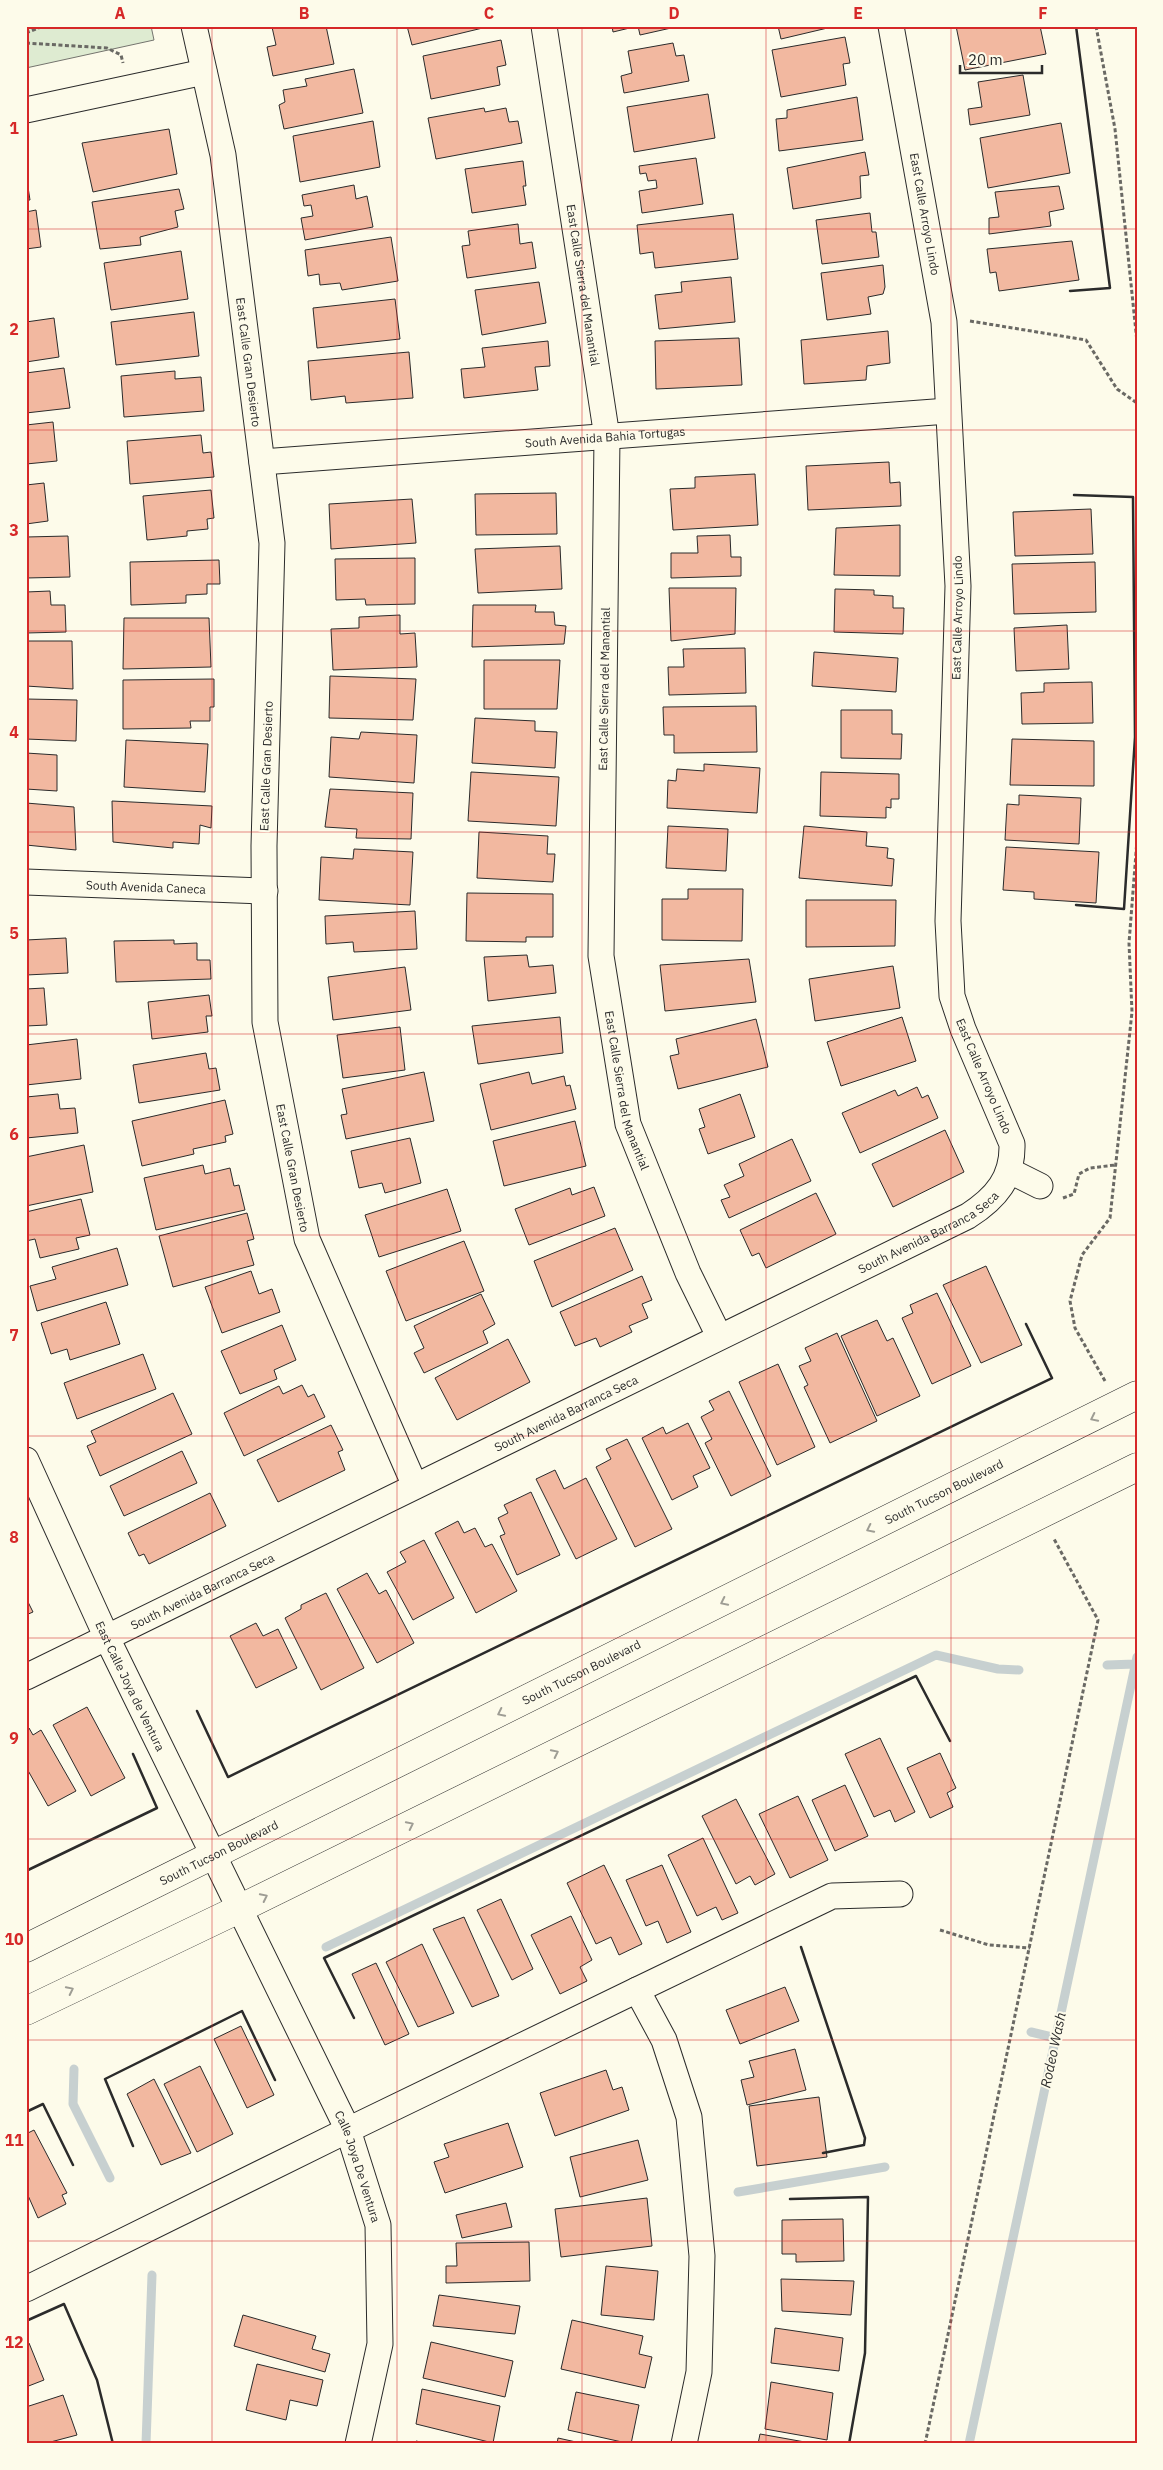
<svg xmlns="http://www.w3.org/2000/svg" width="1163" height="2470" font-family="'IBM Plex Sans',sans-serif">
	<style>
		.green { fill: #deebd1; stroke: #74746e }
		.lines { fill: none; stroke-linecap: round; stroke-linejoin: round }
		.stream { stroke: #c7d0d0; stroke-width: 9 }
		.building { fill: #f2b8a0; stroke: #2b2b2b }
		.street-casing { stroke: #2b2b2b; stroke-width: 27 }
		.secondary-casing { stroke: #2b2b2b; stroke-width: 29 }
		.path { stroke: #6a6964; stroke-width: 3; stroke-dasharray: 4 2.5; stroke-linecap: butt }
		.street { stroke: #fdfbea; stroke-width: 25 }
		.secondary { stroke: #fdfbea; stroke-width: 28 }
		.wall { stroke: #2b2b2b; stroke-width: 2.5 }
		.oneway { stroke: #9e9d94 }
		.grid { fill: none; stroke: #d62828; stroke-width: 1; stroke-opacity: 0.55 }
		.labels { text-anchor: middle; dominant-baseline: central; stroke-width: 4; stroke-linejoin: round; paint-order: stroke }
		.street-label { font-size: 12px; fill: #2b2b2b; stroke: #fdfbea }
		.water-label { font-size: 14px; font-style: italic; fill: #2b2b2b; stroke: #fdfbea }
		.neatline { fill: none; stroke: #d62828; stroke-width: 2 }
		.grid-label { font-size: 16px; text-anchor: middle; font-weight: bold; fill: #d62828 }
	</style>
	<rect width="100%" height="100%" fill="#fdfbea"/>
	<!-- green -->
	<path class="green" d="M26 26H151L154 40 26 68Z"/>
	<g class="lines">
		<!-- stream -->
		<path class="stream" d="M1107 1665 1135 1664
			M326 1947 936 1655 998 1669 1019 1670
			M1031 2032 1056 2038
			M74 2069 73 2104 110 2178
			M738 2192 885 2167
			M146 2444 152 2275
			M969 2444 1137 1657"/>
	</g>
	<!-- building -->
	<path class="building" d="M326 26 334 64 273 76 267 47 276 45 272 27Z
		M407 26H491L412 45Z
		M612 26H680L640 35 638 26 613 32Z
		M778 26H836L781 39Z
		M956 26H1040L1046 54 965 70Z
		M845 37 850 63 843 64 846 85 781 97 772 50Z
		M501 40 506 65 497 67 500 85 431 99 423 56Z
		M673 43 676 56 684 55 689 81 624 93 621 76 632 73 628 51Z
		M354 69 363 113 284 129 279 105 285 102 283 90 307 86 305 79Z
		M1023 75 1030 115 970 125 968 109 982 107 978 82Z
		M708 94 715 138 634 152 627 107Z
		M857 97 863 140 779 151 776 119 787 118V110Z
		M484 108 485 112 506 108 509 122 518 121 522 143 436 159 428 118Z
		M373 121 380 167 300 182 293 136Z
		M1061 123 1070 173 988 188 980 138Z
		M169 129 177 174 93 192 82 143Z
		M865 152 869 175 860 176 861 198 793 209 787 168Z
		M696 158 703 204 642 213 639 191 657 188 656 180 648 181 646 173 640 174 639 166Z
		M523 161 526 186H523L526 205 472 213 465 169Z
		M26 174 30 200H26Z
		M354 185 356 199 367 196 373 227 305 240 301 218 313 216 311 205 304 206 302 195Z
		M1059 186 1064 209 1049 212 1051 226 989 234V218L999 217 995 192Z
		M179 189 184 209 175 211 178 227 140 237 141 245 100 249 92 202Z
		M36 210 41 247 26 249V212Z
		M870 213 872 232H876L879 257 822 264 816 220Z
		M733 214 738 259 655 268 653 252 640 254 637 225Z
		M518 224 520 244 532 242 536 268 467 278 462 246 470 245 468 231Z
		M391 237 398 281 342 290 340 283 320 285 319 274 308 276 305 250Z
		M1072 241 1079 280 999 291 996 272 990 273 987 249Z
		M181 251 188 299 111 310 104 263Z
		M883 265 885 287 883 294 868 297 871 314 827 320 821 273Z
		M731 277 735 322 659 329 655 295 682 292 681 282Z
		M539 282 546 323 482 335 475 290Z
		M395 299 400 339 317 348 313 308Z
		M194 312 199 356 116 365 111 322Z
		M54 318 59 357 26 362V322Z
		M888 331 890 363 867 366 866 380 804 384 801 340Z
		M739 338 742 385 656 389 655 341Z
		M548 341 550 366 535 367 538 390 464 398 461 369 485 367 482 348Z
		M409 352 413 398 346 403 345 396 311 400 308 361Z
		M64 368 70 408 26 413V373Z
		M175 371V379L201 377 204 411 124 417 121 376Z
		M53 422 57 461 26 464V425Z
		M201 435 203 453 211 452 214 477 130 484 127 441Z
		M889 462 890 483 900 482 901 506 808 510 806 466Z
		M755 474 758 525 673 530 670 489 695 488V477Z
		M44 483 48 521 26 524V485Z
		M211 490 214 518 207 519 208 529 187 531V536L147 540 143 496Z
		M556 493 557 534 476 535 475 494Z
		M412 499 416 543 331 549 329 504Z
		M1091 509 1093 554 1015 556 1013 512Z
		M900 525V576L834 575 836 528Z
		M730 535 731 557H741V576L671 578V553H698L697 536Z
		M68 536 70 577 26 578V537Z
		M560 546 562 589 478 593 475 549Z
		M415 558V604L366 605 365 599 336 600 335 559Z
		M219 560 220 584H207V594L186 595V603L131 605 130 562Z
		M1095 562 1096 612 1014 614 1012 564Z
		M669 588H736L735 634 671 641Z
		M835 589 874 590V595L893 596V608H904L903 634 834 632Z
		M50 591 51 605H65L66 632 26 633V592Z
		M473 605H536L535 612H554L555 625 566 626 564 644 472 647Z
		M400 615V634L415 633 417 667 333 670 331 629 359 628V617Z
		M124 618H209L211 667 123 669Z
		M1067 625 1069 669 1016 671 1014 628Z
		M26 641H72L73 689 26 686Z
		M745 648 746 693 669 695 668 667H684L683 649Z
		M814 652 898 658 896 692 812 686Z
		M484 660H560L557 709H484Z
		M330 676 416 679 413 720 329 718Z
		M214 679V707H210V721H190L191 728 123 729V680Z
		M1092 682 1093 723 1022 724 1021 693 1044 692V683Z
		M26 699 77 700 76 741 26 739Z
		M756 706 757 752 674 753V735H664L663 707Z
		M841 710H892V734H902L901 759 841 758Z
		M475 718 535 721V731L557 732 555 768 472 763Z
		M361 732 417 735 414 783 329 777 331 737 359 739Z
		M1012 739 1094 741V786L1010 785Z
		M126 740 208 744 205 792 124 787Z
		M26 753 57 755V791L26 789Z
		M704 764 760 768 757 813 667 808 668 780 676 781 677 769 704 771Z
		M471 772 559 777 556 826 468 821Z
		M821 772 899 774V799H891V808L886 807V818L820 816Z
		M330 789 413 793 411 839 356 838 357 829 325 827Z
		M1019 795 1081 798 1079 844 1005 840 1007 804 1019 805Z
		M112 801 212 806 211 828 200 825 199 844 173 842V848L113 842Z
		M26 803 74 807 76 850 26 845Z
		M668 826 728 829 726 871 666 868Z
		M804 826 867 832 866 846 888 848 887 858 894 859 892 886 799 878Z
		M479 832 548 836 547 854H555L553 882 477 878Z
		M1006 847 1099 852 1096 903 1034 899V892L1003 890Z
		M354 849 413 852 410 905 319 900 321 857 353 859Z
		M688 889H743L742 941 662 940V899H688Z
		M467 893 553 894V937H526V942L466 941Z
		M806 900H896L895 946 806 947Z
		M415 911 417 949 354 952 353 942 326 944 325 916Z
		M66 938 68 973 26 975V940Z
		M174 940V944L197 943V960H210L211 979 116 982 114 941Z
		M527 955 529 967 553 965 556 993 488 1001 484 957Z
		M749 959 756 1002 665 1011 660 965Z
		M893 966 900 1008 815 1021 809 979Z
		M405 967 411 1010 333 1020 328 977Z
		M44 988 47 1025 26 1026V989Z
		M209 995 212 1016H206L208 1032 152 1039 148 1002Z
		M560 1017 563 1053 478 1064 472 1026Z
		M902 1017 916 1061 841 1086 827 1042Z
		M756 1019 768 1067 678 1089 670 1056 679 1054 676 1039Z
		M400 1027 405 1070 343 1078 337 1035Z
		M77 1039 81 1079 26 1085V1045Z
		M206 1053 209 1069 216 1068 220 1090 139 1103 133 1065Z
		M424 1072 434 1121 346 1139 341 1115 347 1114 342 1089Z
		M529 1072 532 1084 564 1076 566 1086 570 1085 576 1109 491 1130 480 1084Z
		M917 1087 922 1098 928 1095 938 1118 860 1153 842 1113 895 1090 898 1096Z
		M58 1094 60 1109 75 1108 78 1133 26 1138V1097Z
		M740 1094 755 1137 708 1154 699 1129 705 1127 699 1109Z
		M225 1100 233 1134 225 1136 226 1142 193 1149 194 1154 142 1166 132 1121Z
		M575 1121 586 1166 504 1186 493 1141Z
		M945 1130 964 1172 893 1207 872 1164Z
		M410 1138 421 1183 385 1193 382 1183 359 1188 351 1151Z
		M792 1139 811 1181 729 1218 721 1200 730 1197 724 1185 744 1176 739 1164Z
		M84 1145 93 1192 26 1206V1157Z
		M203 1165 205 1174 230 1168 234 1186 239 1185 245 1210 156 1230 144 1178Z
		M594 1187 605 1216 529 1245 515 1209 570 1188 572 1195Z
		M447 1189 461 1231 379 1257 365 1215Z
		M816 1193 836 1234 766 1268 759 1253 752 1256 740 1230Z
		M81 1199 90 1235 76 1238 79 1249 40 1258 35 1239 26 1241V1212Z
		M247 1213 254 1239 247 1241 254 1265 173 1287 159 1236Z
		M615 1228 633 1270 552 1307 534 1261Z
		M464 1241 484 1291 406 1321 386 1271Z
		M117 1248 128 1285 37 1311 30 1286 56 1279 52 1267Z
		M986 1266 1022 1345 981 1363 943 1285Z
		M251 1271 259 1294 272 1289 280 1312 222 1333 205 1287Z
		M642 1276 652 1300 642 1304 648 1318 629 1326 632 1332 600 1347 596 1338 575 1346 560 1312Z
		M937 1293 971 1366 932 1384 902 1318 913 1313 910 1305Z
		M481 1294 495 1324 483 1331 488 1343 424 1373 414 1353 424 1348 414 1326Z
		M106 1302 120 1344 70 1360 67 1349 51 1354 41 1323Z
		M877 1320 887 1341 893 1338 920 1396 877 1416 841 1336Z
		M282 1325 296 1360 274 1370 277 1379 240 1394 221 1351Z
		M837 1333 877 1421 830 1443 804 1387 808 1385 799 1366 811 1361 805 1348Z
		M508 1339 530 1382 457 1420 435 1378Z
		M143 1354 156 1389 77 1419 64 1383Z
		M778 1364 815 1447 777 1465 739 1382Z
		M302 1385 308 1397 314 1394 325 1417 244 1456 224 1413 279 1386 283 1394Z
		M729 1391 771 1476 731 1496 705 1443 712 1439 701 1417 714 1410 709 1401Z
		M173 1393 192 1434 100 1476 87 1446 96 1442 91 1431Z
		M688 1423 710 1468 693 1476 698 1487 672 1500 642 1438 663 1427 666 1434Z
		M331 1425 343 1450 338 1452 345 1470 278 1502 257 1460Z
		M627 1439 672 1529 635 1547 596 1467 611 1459 606 1449Z
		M182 1451 197 1483 124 1516 110 1486Z
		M555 1470 564 1489 586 1478 617 1539 576 1559 536 1479Z
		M531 1492 560 1555 517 1575 500 1536 505 1534 498 1518 508 1513 504 1505Z
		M210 1493 226 1526 149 1564 144 1554 139 1556 128 1533Z
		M458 1521 464 1533 475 1528 485 1547 492 1544 517 1591 476 1613 435 1533Z
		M424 1540 454 1598 413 1620 387 1572 406 1562 400 1552Z
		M367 1573 379 1594 386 1590 414 1643 377 1663 337 1589Z
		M326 1593 364 1668 321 1690 285 1618 301 1609V1605Z
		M26 1598 33 1612 26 1615Z
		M256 1623 263 1636 278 1629 297 1668 256 1688 230 1636Z
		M87 1707 125 1778 91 1796 53 1725Z
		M29 1728 33 1735 41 1730 76 1791 48 1806 26 1767V1730Z
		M880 1738 915 1812 895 1822 890 1810 874 1817 845 1754Z
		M940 1753 956 1788 947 1793 953 1807 930 1818 907 1768Z
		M845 1785 868 1836 835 1851 812 1800Z
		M798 1796 828 1860 790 1878 759 1814Z
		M736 1799 775 1874 755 1885 750 1876 736 1884 702 1816Z
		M703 1838 738 1913 722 1920 716 1907 697 1916 668 1855Z
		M604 1865 642 1944 619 1955 611 1937 596 1944 567 1883Z
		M662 1865 691 1932 667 1943 658 1921 646 1926 626 1880Z
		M501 1899 533 1969 512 1980 477 1910Z
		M571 1916 592 1960 580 1967 587 1981 560 1994 531 1935Z
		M464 1917 499 1996 472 2007 433 1929Z
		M422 1944 454 2013 418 2027 386 1962Z
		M376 1963 409 2034 385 2045 352 1974Z
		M785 1987 799 2021 740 2044 726 2010Z
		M241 2026 274 2095 247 2108 214 2039Z
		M795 2049 806 2090 747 2105 741 2080 754 2077 749 2061Z
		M200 2066 233 2134 197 2152 164 2084Z
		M606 2070 613 2090 622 2087 629 2110 555 2136 540 2093Z
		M154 2079 191 2153 161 2165 127 2094Z
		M819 2097 827 2157 757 2166 749 2106Z
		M508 2123 523 2167 445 2193 434 2162 449 2157 444 2144Z
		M34 2130 67 2193 62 2195 66 2204 38 2218 26 2191V2134Z
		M638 2140 648 2180 580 2197 570 2157Z
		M647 2198 652 2246 561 2257 555 2209Z
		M506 2203 512 2227 462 2238 456 2215Z
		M843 2219 844 2261 796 2262V2254H782V2220Z
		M529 2242 530 2281 446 2283V2266H457L456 2243Z
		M606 2266 658 2271 654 2320 601 2315Z
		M781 2279 854 2281 851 2315 782 2311Z
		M439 2295 520 2306 515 2334 433 2326Z
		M243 2315 316 2336 312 2349 330 2354 325 2372 234 2346Z
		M572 2320 643 2336 639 2354 652 2357 645 2388 561 2369Z
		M775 2328 843 2338 839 2371 771 2363Z
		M431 2342 513 2361 505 2397 423 2378Z
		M29 2343 44 2380 26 2387V2344Z
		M257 2364 323 2380 317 2406 290 2400 286 2420 246 2410Z
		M771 2382 833 2393 827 2440 765 2429Z
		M422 2389 500 2406 493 2443 416 2424Z
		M576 2392 639 2405 631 2444 568 2430Z
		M63 2395 77 2435 43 2444H29L26 2433V2407Z
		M760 2434 816 2444H758Z
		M558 2438 585 2444H557Z
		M416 2441 430 2444H415Z"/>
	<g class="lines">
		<defs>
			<g id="street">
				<path id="s1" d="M194 26 223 155 272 543 264 846 265 1022 307 1239 415 1486"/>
				<path id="s2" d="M544 26 607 437 601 956 628 1124 688 1273 719 1336"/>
				<path d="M26 110 204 72"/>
				<path id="s3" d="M262 462 948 411"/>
				<path id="s4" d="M26 882 265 891"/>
				<path d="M1010 1171 1040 1186"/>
				<path id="s5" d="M26 1460 107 1638 348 2130 378 2225 380 2344 358 2444"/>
				<path id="s6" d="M26 1677 968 1216C996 1198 1013 1178 1012 1144L963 1029 952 996 948 921 958 586 944 322 891 26"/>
				<path d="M637 1990 832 1896 900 1894"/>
				<path d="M26 2289 348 2130 637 1990 664 2040 689 2117 702 2256 699 2372 684 2444"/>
			</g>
			<g id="secondary">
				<path id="s7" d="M26 1948 1137 1395"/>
				<path d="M26 2011 239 1909 1137 1467"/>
			</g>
		</defs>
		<!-- street casing -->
		<use href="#street" class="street-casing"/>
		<!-- secondary casing -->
		<use href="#secondary" class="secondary-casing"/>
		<!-- path -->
		<path class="path" d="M1096 26 1115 129 1137 342
			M26 33 43 26
			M26 43 107 48 121 55 123 63
			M970 321 1086 340 1117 389 1137 403
			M1063 1198 1074 1194 1079 1174 1090 1168 1115 1165
			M1105 1381 1075 1328 1070 1301 1082 1255 1110 1218 1132 1012 1129 943 1137 840
			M940 1930 989 1945 1030 1948
			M925 2444 1098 1620 1054 1539"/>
		<!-- street -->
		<use href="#street" class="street"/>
		<!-- secondary -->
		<use href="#secondary" class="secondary"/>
		<!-- wall -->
		<path class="wall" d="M1070 291 1110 288 1076 26
			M1074 495 1133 497 1135 737 1124 909 1076 905
			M197 1711 228 1777 1052 1378 1026 1324
			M26 1871 157 1808 133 1754
			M801 1947 865 2138 864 2145 823 2153
			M354 2018 324 1958 916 1676 950 1741
			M26 2112 43 2104 73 2165
			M133 2146 105 2079 242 2011 275 2080
			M790 2199 868 2197 865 2353 849 2444
			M26 2321 64 2304 97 2380 113 2444"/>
	</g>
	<!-- one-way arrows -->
	<defs><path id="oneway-chevron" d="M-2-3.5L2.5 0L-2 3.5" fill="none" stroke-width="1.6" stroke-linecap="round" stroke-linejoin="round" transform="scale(1.25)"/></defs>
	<g class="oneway">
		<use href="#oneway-chevron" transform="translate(1094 1418) rotate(154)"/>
		<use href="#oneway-chevron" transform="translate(870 1529) rotate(154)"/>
		<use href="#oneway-chevron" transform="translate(724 1602) rotate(154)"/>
		<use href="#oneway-chevron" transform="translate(501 1713) rotate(154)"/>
		<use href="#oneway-chevron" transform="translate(555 1753) rotate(-26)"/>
		<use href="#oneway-chevron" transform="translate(410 1825) rotate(-26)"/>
		<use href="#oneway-chevron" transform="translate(264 1897) rotate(-26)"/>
		<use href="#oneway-chevron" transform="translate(70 1990) rotate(-26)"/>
	</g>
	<!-- grid -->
	<path class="grid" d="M212 26V2444M397 26V2444M582 26V2444M766 26V2444M951 26V2444M26 229H1137M26 430H1137M26 631H1137M26 832H1137M26 1034H1137M26 1235H1137M26 1436H1137M26 1638H1137M26 1839H1137M26 2040H1137M26 2241H1137"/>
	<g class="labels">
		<!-- street labels -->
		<g class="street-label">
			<text transform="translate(925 214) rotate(80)">East Calle Arroyo Lindo</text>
			<text stroke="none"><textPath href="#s2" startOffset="262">East Calle Sierra del Manantial</textPath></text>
			<text stroke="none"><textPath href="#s1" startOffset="341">East Calle Gran Desierto</textPath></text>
			<text stroke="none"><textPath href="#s3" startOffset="344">South Avenida Bahia Tortugas</textPath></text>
			<text stroke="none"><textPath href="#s6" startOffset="1676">East Calle Arroyo Lindo</textPath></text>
			<text transform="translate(604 689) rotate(-89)">East Calle Sierra del Manantial</text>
			<text transform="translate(266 766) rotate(-88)">East Calle Gran Desierto</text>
			<text stroke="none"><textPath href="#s4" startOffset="120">South Avenida Caneca</textPath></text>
			<text transform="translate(984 1076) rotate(67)">East Calle Arroyo Lindo</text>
			<text stroke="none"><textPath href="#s2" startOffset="1072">East Calle Sierra del Manantial</textPath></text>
			<text stroke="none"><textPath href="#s1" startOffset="1151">East Calle Gran Desierto</textPath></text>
			<text stroke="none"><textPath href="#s6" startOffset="1006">South Avenida Barranca Seca</textPath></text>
			<text stroke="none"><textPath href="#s6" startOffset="601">South Avenida Barranca Seca</textPath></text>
			<text stroke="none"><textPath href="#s7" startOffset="1025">South Tucson Boulevard</textPath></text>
			<text stroke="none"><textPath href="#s6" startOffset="196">South Avenida Barranca Seca</textPath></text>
			<text stroke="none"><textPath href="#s7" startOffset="620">South Tucson Boulevard</textPath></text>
			<text stroke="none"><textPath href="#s5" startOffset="249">East Calle Joya de Ventura</textPath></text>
			<text stroke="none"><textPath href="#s7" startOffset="215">South Tucson Boulevard</textPath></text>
			<text stroke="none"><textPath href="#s5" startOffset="781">Calle Joya De Ventura</textPath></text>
		</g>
		<!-- water labels -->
		<g class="water-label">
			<text transform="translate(1053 2050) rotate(-78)">Rodeo Wash</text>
		</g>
	</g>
	<!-- border -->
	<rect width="1163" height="2470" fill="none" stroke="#fdfbea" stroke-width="55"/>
	<!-- scale -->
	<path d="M960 65v8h82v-8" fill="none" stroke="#2b2b2b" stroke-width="2.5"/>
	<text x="968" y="65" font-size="15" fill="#2b2b2b" stroke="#fdfbea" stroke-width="4" paint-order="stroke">20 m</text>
	<rect x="28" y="28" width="1108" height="2414" class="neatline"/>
	<g class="grid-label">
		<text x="120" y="19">A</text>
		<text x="304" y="19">B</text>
		<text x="489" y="19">C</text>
		<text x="674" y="19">D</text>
		<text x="858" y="19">E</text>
		<text x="1043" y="19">F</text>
		<text x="14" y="134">1</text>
		<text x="14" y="335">2</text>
		<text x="14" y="536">3</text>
		<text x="14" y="738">4</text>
		<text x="14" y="939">5</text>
		<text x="14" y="1140">6</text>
		<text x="14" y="1341">7</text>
		<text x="14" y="1543">8</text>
		<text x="14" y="1744">9</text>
		<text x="14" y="1945">10</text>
		<text x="14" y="2146">11</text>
		<text x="14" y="2348">12</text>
	</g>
</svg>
